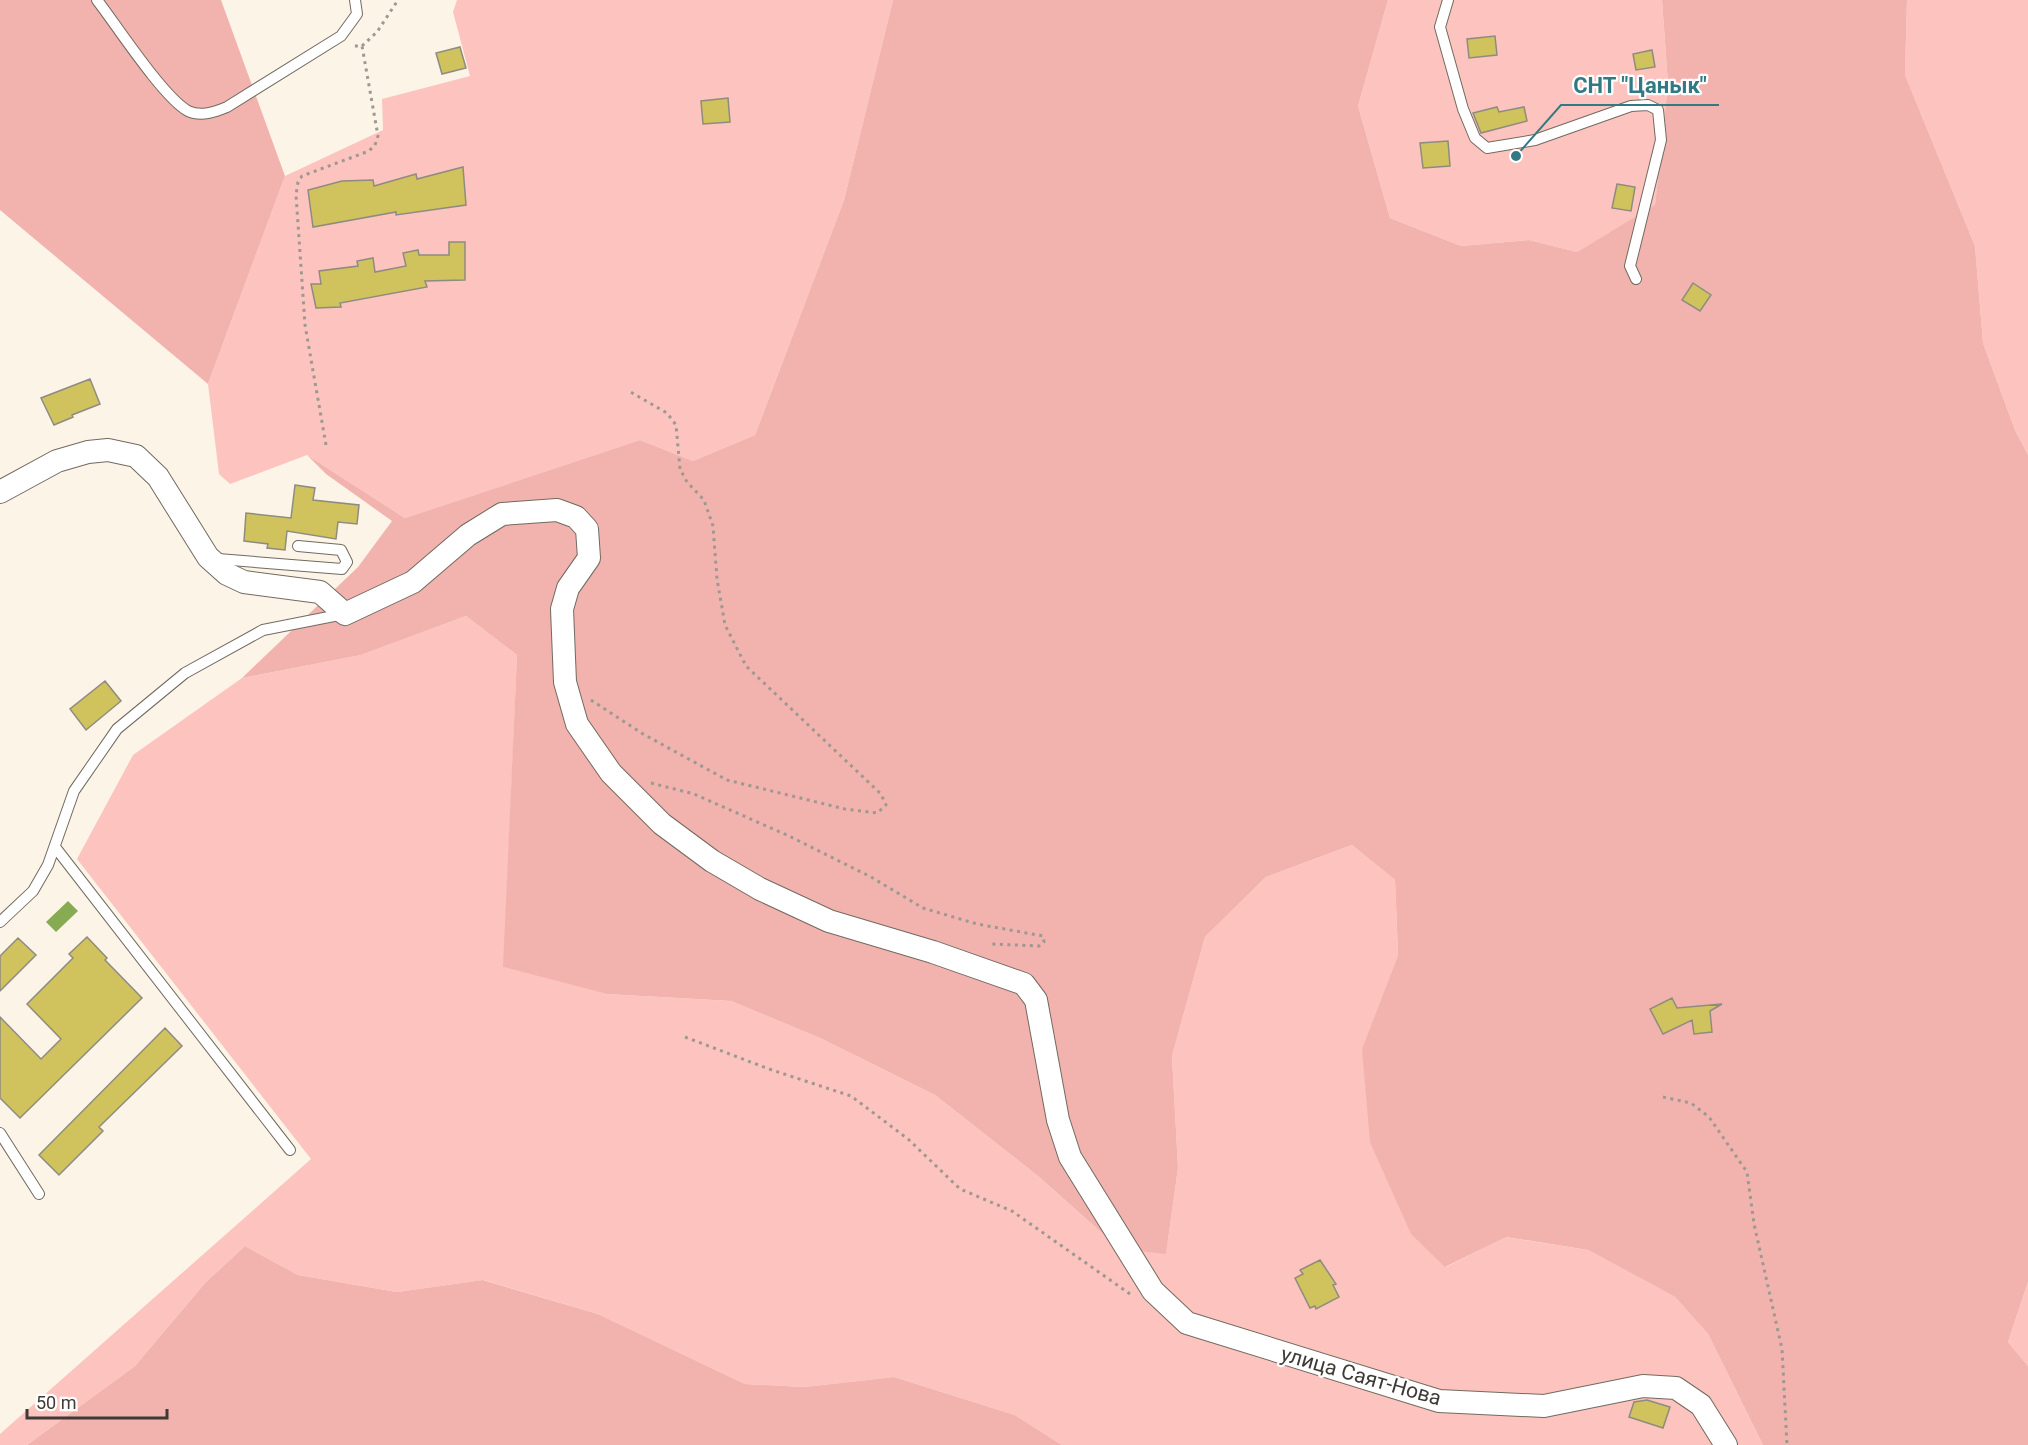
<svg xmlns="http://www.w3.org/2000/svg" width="2028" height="1445" font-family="Roboto,sans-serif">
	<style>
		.green { fill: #fdc3bf }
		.forest { fill: #f2b3af }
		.water { fill: #87ab53 }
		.building { fill: #d0c25c; stroke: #8e8c80; stroke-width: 1.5 }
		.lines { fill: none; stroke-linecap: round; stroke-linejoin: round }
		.service-casing { stroke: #716a60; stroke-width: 12 }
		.minor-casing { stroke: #716a60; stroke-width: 24 }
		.path { stroke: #9e9890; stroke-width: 3; stroke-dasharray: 3 4.5; stroke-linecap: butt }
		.service { stroke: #fff; stroke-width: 10 }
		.minor { stroke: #fff; stroke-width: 22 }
		.labels { text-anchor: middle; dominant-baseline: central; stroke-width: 4.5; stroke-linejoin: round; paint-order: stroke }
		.street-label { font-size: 21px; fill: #3e3b36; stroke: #fff }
		.leader { fill: none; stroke: #327a83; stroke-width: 2 }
		.callout-dot { fill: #327a83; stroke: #fff; stroke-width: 2 }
		.callout-label { font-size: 22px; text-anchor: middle; font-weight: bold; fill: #327a83; stroke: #fff; stroke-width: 4.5; stroke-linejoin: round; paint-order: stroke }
	</style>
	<rect width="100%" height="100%" fill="#fdf4e8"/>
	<!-- green -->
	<path class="green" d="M457 0H893L844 200 755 435 693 461 640 440 405 518 307 455 230 484 219 474 208 384 285 176 383 130 382 99 470 76 453 12Z
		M1388 0H1662L1668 84 1655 206 1577 252 1529 240 1461 246 1390 218 1358 106Z
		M1907 0H2028V455L2015 430 1983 343 1975 246 1905 75Z
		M466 616 517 655 504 967 606 994 731 1001 820 1038 935 1095 1038 1176 1120 1249 1166 1253 1178 1168 1172 1056 1205 937 1266 877 1352 845 1395 880 1398 955 1362 1050 1446 1267 1505 1237 1588 1250 1675 1297 1708 1334 1763 1445H1062L1015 1415 894 1377 804 1387 745 1384 598 1314 484 1280 397 1292 298 1275 245 1246 205 1283 135 1366 27 1445H0V1434L311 1159 77 859 133 755 242 678 361 655Z
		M2028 1282V1366L2008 1342Z"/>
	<!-- forest -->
	<path class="forest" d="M0 0H221L285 176 208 384 0 210Z
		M893 0H1388L1358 106 1390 218 1461 246 1529 240 1577 252 1655 205 1668 84 1662 0H1907L1905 75 1975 246 1983 343 2015 430 2028 455V1282L2008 1342 2028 1366V1445H1763L1708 1334 1675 1297 1588 1250 1506 1237 1445 1267 1411 1234 1370 1142 1362 1049 1398 955 1395 880 1352 845 1266 877 1205 937 1172 1056 1178 1168 1166 1254 1120 1249 1038 1176 935 1095 820 1038 731 1001 606 994 503 967 517 655 466 616 361 655 242 678 358 567 392 521 326 474 307 455 405 518 640 440 693 461 755 435 844 200Z
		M245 1246 298 1275 397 1292 483 1280 598 1314 745 1384 804 1387 894 1377 1015 1415 1062 1445H27L135 1366 205 1283Z"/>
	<!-- water -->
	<path class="water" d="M68 901 78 911 56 932 46 922Z"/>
	<!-- building -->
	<path class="building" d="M1495 36 1497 55 1469 58 1467 39Z
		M460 47 466 68 442 74 436 53Z
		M1652 50 1655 67 1636 70 1633 54Z
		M728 98 730 122 703 124 701 101Z
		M1497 107 1499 112 1524 107 1527 121 1481 133 1473 113Z
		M1448 141 1450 166 1423 168 1420 143Z
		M463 167 466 205 396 215V212L313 227 308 190 342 181 373 180 374 186 416 174 417 179Z
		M1617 184 1635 187 1631 211 1612 208Z
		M449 242H465V280L425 281 427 287 340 303 341 307 316 308 311 284H321L319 271 358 266 357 261 373 258 375 272 406 266 403 253 418 250 419 255H449Z
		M1693 283 1711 295 1700 311 1682 300Z
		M90 379 100 404 72 415 73 417 54 425 41 398Z
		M295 485 315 488 313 500 359 505 357 524 338 522 336 539 287 531 285 550 267 548 268 544 244 541 246 513 291 518Z
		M105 681 121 701 86 730 70 709Z
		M87 937 107 958 105 960 142 998 20 1118 0 1098V1017L41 1059 61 1039 27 1004 73 958 69 954Z
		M18 938 36 955 0 991V956Z
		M1672 998 1677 1008 1722 1004 1710 1011 1712 1032 1694 1034 1692 1020 1663 1034 1650 1009Z
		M165 1028 182 1046 99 1127 103 1131 59 1175 39 1155Z
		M1320 1260 1336 1284 1333 1285 1339 1297 1316 1309 1315 1306 1310 1308 1295 1278 1303 1274 1300 1270Z
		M1647 1400 1670 1407 1663 1428 1629 1417 1634 1402Z"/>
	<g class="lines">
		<defs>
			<path id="service" d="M97 0C117 26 163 97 188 111 201 117 215 112 227 107L341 36 357 14 355 0
				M1448 0 1440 27 1463 109 1475 138 1487 148 1535 140 1631 106 1648 105 1658 110 1661 140 1630 266 1636 279
				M218 559 342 569 347 562 341 550 298 546
				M55 847 290 1150
				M0 922 33 891 48 865 74 791 117 729 185 673 263 630 344 614
				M0 1133 39 1194"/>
			<path id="minor" d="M0 492 57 461 88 452 108 450 136 456 158 477 208 557 227 574 244 582 320 592 345 614 413 582 468 535 502 514 557 510 576 517 587 529 589 558 568 588 562 609 565 682 577 724 611 773 662 824 712 861 760 889 829 921 933 952 1024 984 1036 1000 1058 1120 1070 1157 1153 1291 1187 1323 1439 1401 1544 1406 1643 1386 1676 1388 1701 1405 1726 1445"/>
		</defs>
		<!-- service casing -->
		<use href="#service" class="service-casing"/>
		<!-- minor casing -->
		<use href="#minor" class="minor-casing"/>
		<!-- path -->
		<path class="path" d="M362 46 377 32 398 0
			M326 445 305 325 296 195 298 182 302 176 369 151 375 145 378 136 362 46H351
			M591 700 643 734 727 780 845 809 877 813 886 805 881 794 746 666 725 625 717 579 713 526 704 500 687 482 680 469 676 425 667 413 629 391
			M651 783 694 794 789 836 871 877 923 908 977 924 1043 936 1044 942 1039 946 991 944
			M685 1037 769 1069 851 1096 908 1139 960 1189 1012 1211 1130 1294
			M1663 1097 1691 1103 1709 1117 1747 1172 1754 1224 1782 1349 1787 1445"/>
		<!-- service -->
		<use href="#service" class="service"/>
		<!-- minor -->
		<use href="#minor" class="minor"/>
	</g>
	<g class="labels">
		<!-- street labels -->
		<g class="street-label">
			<text transform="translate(1361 1376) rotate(16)">улица Саят-Нова</text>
		</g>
	</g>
	<!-- callouts -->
	<path class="leader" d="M1516 156L1561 105H1719"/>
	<circle class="callout-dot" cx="1516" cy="156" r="6"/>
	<g class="callout-label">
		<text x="1640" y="93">СНТ "Цанык"</text>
	</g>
	<!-- scale -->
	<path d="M27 1409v9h140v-9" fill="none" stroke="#3e3b36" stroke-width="3"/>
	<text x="36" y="1409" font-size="18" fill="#3e3b36" stroke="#ffffff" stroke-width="4.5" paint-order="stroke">50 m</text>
</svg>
